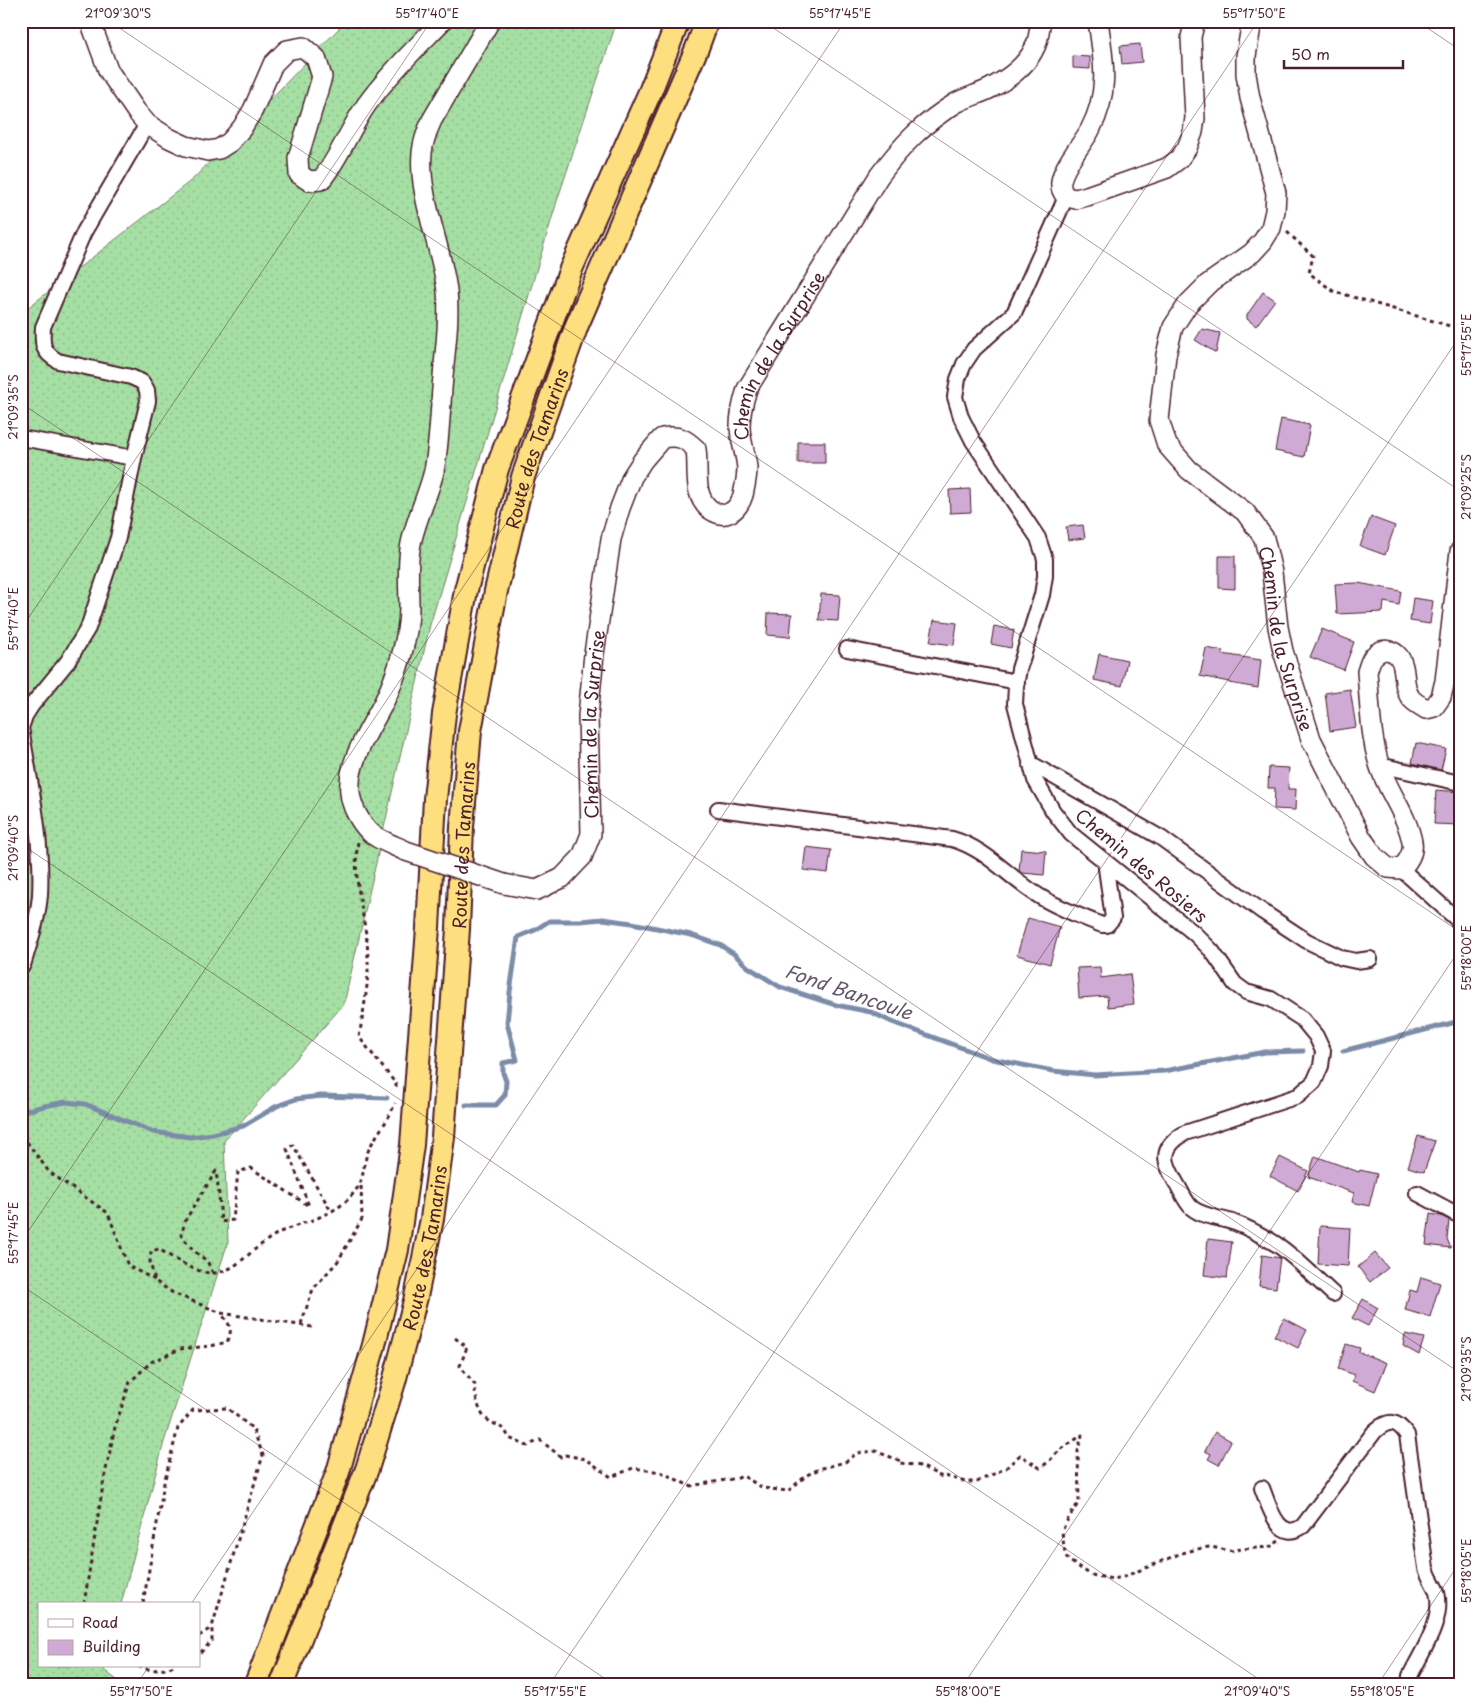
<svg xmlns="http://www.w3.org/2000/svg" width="1481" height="1705" font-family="'Playpen Sans',sans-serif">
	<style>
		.grass { fill: url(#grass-dots); stroke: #787f68 }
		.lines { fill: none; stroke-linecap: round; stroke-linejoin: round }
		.stream { stroke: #7b8ca8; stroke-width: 5 }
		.building { fill: #cfaad4; stroke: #4a1f2b }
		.minor-casing { stroke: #4a1f2b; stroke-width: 18 }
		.secondary-casing { stroke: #4a1f2b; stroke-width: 22 }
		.trunk-casing { stroke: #4a1f2b; stroke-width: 26 }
		.path { stroke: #4a1f2b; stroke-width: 3; stroke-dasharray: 4 4; stroke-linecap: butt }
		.minor { stroke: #fff; stroke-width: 14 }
		.secondary { stroke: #fff; stroke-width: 19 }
		.trunk { stroke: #fedf80; stroke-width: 22 }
		.secondary-bridge-casing { stroke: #4a1f2b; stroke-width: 22; stroke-linecap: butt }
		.secondary-bridge { stroke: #fff; stroke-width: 19 }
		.ticks { fill: none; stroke: #4a1f2b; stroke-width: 1; stroke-opacity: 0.45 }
		.labels { text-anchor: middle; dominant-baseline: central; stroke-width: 4.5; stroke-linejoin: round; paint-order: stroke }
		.street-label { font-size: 18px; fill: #4a1f2b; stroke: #fff }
		.water-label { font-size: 19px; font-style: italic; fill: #625569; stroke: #fff }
		.neatline { fill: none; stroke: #4a1f2b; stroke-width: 2 }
		.ticks-label { font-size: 12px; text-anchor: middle; fill: #4a1f2b }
	</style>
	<defs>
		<pattern id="grass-dots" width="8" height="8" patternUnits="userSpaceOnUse" patternTransform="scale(1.25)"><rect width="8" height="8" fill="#a5dfa4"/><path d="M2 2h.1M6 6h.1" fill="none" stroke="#90bf8d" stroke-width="1.8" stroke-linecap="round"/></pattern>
	</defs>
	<rect width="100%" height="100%" fill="#fff"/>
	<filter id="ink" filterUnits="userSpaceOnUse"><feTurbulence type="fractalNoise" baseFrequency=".02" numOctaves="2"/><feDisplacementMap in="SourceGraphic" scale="10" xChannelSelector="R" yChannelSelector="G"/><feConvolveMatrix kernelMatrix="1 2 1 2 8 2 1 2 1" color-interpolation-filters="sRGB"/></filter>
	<g filter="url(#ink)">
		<!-- grass -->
		<path class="grass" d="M346 21H617L558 198 430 625 344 1004 224 1141 228 1242 164 1442 121 1604H39V1666H105L104 1670 122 1684H21V313L193 179Z"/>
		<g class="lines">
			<!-- stream -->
			<path class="stream" d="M1343 1051 1460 1021
				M466 1105H496L505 1095 506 1081 503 1073V1063L517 1060 507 1023 510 992 518 937 535 930 549 921H580L603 919 632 923 691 935 720 945 734 954 748 967 780 987 836 1005 871 1012 892 1022 992 1059 1053 1071 1095 1075 1164 1071 1265 1052 1303 1051
				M21 1110 25 1111 44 1106 66 1102 85 1104 153 1132 190 1137 213 1134 243 1126 277 1106 296 1099 321 1096 387 1098"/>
		</g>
		<!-- building -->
		<path class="building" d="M1140 44 1142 62 1122 64 1120 46Z
			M1073 56 1090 57V69L1073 68Z
			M1263 292 1275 300 1256 326 1247 319V315Z
			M1202 329 1220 333 1216 353 1195 340Z
			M1281 419 1310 425 1304 457 1275 451Z
			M798 442H825V463H798Z
			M970 489 971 512 950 513 949 490Z
			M1371 517 1395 526 1385 555 1360 546Z
			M1083 525 1085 538 1068 540 1066 527Z
			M1219 556H1235V589L1219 588Z
			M1358 583 1401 591 1399 605 1384 602 1383 612 1337 614 1335 584Z
			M821 594 840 595 838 621 819 620Z
			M1413 598 1433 601 1430 624 1410 621Z
			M768 613 792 614 790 637 767 635Z
			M934 620 957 623 954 645 930 642Z
			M994 626 1014 630 1011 648 991 644Z
			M1322 629 1354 642 1344 670 1310 657Z
			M1206 648 1223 651 1222 654 1261 660 1258 688 1229 683V682L1200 676Z
			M1099 654 1127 660 1122 686 1094 680Z
			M1350 689 1356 727 1330 731 1325 693Z
			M1416 743 1446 749 1441 770 1412 763Z
			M1269 767 1289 768 1288 789H1296L1295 810 1274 809 1275 788H1268Z
			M1436 790 1460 792V825L1434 824Z
			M806 847 831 850 828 873 803 870Z
			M1021 849 1046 851 1044 875 1022 873 1019 871Z
			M1028 918 1060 927 1050 964 1017 955Z
			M1100 967 1101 978 1130 974 1134 1004 1108 1007 1107 996 1079 998 1077 968Z
			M1418 1136 1435 1141 1424 1172 1408 1167Z
			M1315 1156 1359 1172 1360 1170 1377 1174 1369 1206 1352 1202 1354 1193 1308 1177Z
			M1280 1157 1308 1171 1298 1191 1270 1176Z
			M1430 1214 1441 1216 1449 1220 1447 1239 1451 1248 1426 1245Z
			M1320 1226 1350 1228 1348 1266 1318 1264Z
			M1208 1239 1232 1242 1227 1278 1204 1275Z
			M1375 1253 1388 1268 1370 1282 1358 1267Z
			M1262 1255 1280 1258 1276 1288 1259 1286Z
			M1421 1277 1440 1283 1430 1317 1405 1310 1410 1290 1417 1292Z
			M1363 1299 1378 1308 1368 1326 1352 1318Z
			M1284 1318 1307 1330 1298 1348 1274 1336Z
			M1405 1334 1424 1338 1419 1355 1403 1346Z
			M1346 1344 1360 1348 1359 1352 1387 1363 1375 1391 1352 1381 1355 1375 1338 1369Z
			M1215 1432 1231 1441 1219 1465 1208 1459 1211 1454 1205 1451Z"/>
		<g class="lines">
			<defs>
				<path id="minor" d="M1066 197 1014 313 974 349 964 364 958 379 955 397 961 417 973 441 1038 538 1045 559V576L1042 595 1019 669 1016 686 1015 704 1035 780 1053 811 1071 834 1194 933 1212 951 1235 984 1246 992 1271 999 1302 1019 1316 1036 1323 1051 1321 1066 1314 1082 1298 1096 1185 1133C1158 1149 1164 1162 1178 1186 1182 1193 1186 1203 1192 1208 1203 1217 1222 1218 1235 1223 1249 1228 1263 1236 1276 1244 1296 1257 1315 1278 1333 1294
					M21 438 134 458
					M847 649 1017 682
					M1030 763 1161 838 1263 912 1307 941 1342 958 1356 961 1370 959
					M1379 765 1460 783
					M718 809 952 839C987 849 1008 877 1039 896 1058 908 1080 916 1102 925H1107L1113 918 1105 861
					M1401 869 1460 922
					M23 965C30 942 38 919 40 895 43 839 30 783 21 728L25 716 32 705 68 661 88 628 118 538 134 458 148 401 147 390 142 382 131 377 58 361C42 352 42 345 43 327L84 232 147 124
					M1417 1193 1460 1216
					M1262 1488C1269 1505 1278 1544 1303 1526L1375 1431C1389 1419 1397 1420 1407 1435L1426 1568C1428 1576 1435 1586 1437 1592 1444 1621 1422 1651 1410 1676L1409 1684"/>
				<g id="secondary">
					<path d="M90 21 108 70 136 111 147 124 169 138 186 146 208 151 219 149 230 142 242 128 253 110 273 64 287 50 303 47 316 58 322 77 298 158 299 174 309 181 321 180C340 157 350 128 367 104 389 74 416 48 442 21"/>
					<path d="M1098 21C1104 62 1110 92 1090 130 1083 144 1058 171 1061 187 1061 190 1064 194 1066 197L1076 199 1087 196 1167 168 1179 159 1187 148 1193 132 1195 118 1191 37 1195 21"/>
					<path id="s1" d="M1252 21 1246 56V74L1250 98 1276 193 1275 211 1271 228 1263 241 1252 253 1208 284 1188 304 1173 327 1166 355 1159 420 1167 445 1189 470 1245 512 1264 538 1272 572 1278 627 1283 651 1311 739 1361 837 1374 856 1388 868 1401 869C1408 861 1414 853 1412 842 1407 814 1387 791 1379 764 1370 734 1370 703 1367 672 1369 666 1370 659 1375 655 1382 648 1393 649 1399 657 1407 668 1402 686 1410 697 1414 703 1420 705 1426 709L1434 707 1441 697 1445 681 1460 551"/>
					<path d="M406 851C396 846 378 840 371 833 360 823 351 806 350 792 347 761 371 728 384 702 397 675 409 637 409 608 409 587 407 570 410 549 414 522 428 497 434 471 440 440 440 408 443 377 445 349 450 320 447 291 442 248 418 196 422 153 423 141 427 131 432 120L490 21"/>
					<path id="s2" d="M504 884 537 890 562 878 582 857 591 834 588 716 594 654 611 539 620 508 632 477 643 460 662 438C679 435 684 438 696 449 699 470 692 497 711 510 717 514 723 516 729 513 736 510 741 502 743 495 745 486 747 478 747 468 746 454 740 440 740 426 740 413 743 402 747 389L879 176C902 145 923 123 956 103 967 97 980 94 991 88 1008 79 1027 65 1035 47 1039 40 1039 29 1041 21"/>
				</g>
				<g id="trunk">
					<path d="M256 1684 338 1472 374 1345 397 1250 412 1145 428 928 435 799 444 714 466 590 497 469 571 269 650 92 678 21"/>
					<path id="s3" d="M282 1684 367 1469 394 1382 416 1297 432 1219 443 1137 458 929 462 827 470 731 496 591 523 477 577 325 697 48 707 21"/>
				</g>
			</defs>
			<!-- minor casing -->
			<use href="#minor" class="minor-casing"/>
			<!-- secondary casing -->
			<use href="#secondary" class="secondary-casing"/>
			<!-- trunk casing -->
			<use href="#trunk" class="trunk-casing"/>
			<!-- path -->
			<path class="path" d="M1287 232 1313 256 1309 273 1333 291 1460 329
				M358 842C351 882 368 921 368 960 369 983 363 1014 359 1037L396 1084V1087
				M21 1127 27 1142 49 1172 108 1213 128 1266 155 1280
				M213 1273 207 1261 194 1251 181 1235 186 1219 216 1171 219 1195 221 1222 233 1220 238 1172 251 1168 309 1206 287 1149 293 1145 331 1211
				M301 1324 313 1289 338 1261 362 1219 361 1184
				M312 1327 221 1313 173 1293 155 1281 150 1262 151 1251 159 1249C173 1258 197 1274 214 1273 235 1271 246 1255 262 1244 269 1239 277 1233 285 1230 308 1221 335 1215 352 1195 367 1178 361 1167 369 1149 377 1133 389 1120 395 1103
				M455 1338 467 1347 460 1366 475 1385C474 1393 479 1412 485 1418 495 1426 504 1425 509 1438L527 1446 540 1440 561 1457 565 1455 586 1459 611 1477 633 1468 661 1472 690 1486 738 1478 743 1476 763 1488 788 1491 807 1475 819 1469 845 1462 857 1453 875 1451 901 1461 900 1463 921 1466 942 1477 945 1476 966 1482H977L1006 1468 1020 1455 1040 1468 1047 1463 1060 1450 1082 1435 1078 1451 1079 1502 1065 1524 1062 1532 1065 1554 1068 1560 1091 1575 1113 1579 1123 1577 1182 1553 1202 1548 1210 1547 1233 1551 1241 1549 1270 1547 1279 1541
				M84 1604 104 1479 115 1427 130 1382 151 1362 180 1349 211 1346 227 1342C234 1328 229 1324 221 1313
				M143 1604 164 1483 178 1428 193 1410 227 1408 253 1429 263 1455 212 1627V1641L199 1654
				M199 1636 211 1628
				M138 1666C150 1671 162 1671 174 1666"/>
			<!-- minor -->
			<use href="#minor" class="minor"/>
			<!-- secondary -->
			<use href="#secondary" class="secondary"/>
			<!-- trunk -->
			<use href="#trunk" class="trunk"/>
			<defs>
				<path id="secondary-bridge" d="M406 851 504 884"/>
			</defs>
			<!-- secondary-bridge casing -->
			<use href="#secondary-bridge" class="secondary-bridge-casing"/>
			<!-- secondary-bridge -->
			<use href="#secondary-bridge" class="secondary-bridge"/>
		</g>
	</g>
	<!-- ticks -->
	<path class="ticks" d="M109 21 1460 932M763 21 1460 491M1417 21 1460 50M21 403 1460 1373M21 629 431 21M21 844 1266 1684M21 1242 845 21M21 1285 613 1684M191 1604 1258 21M137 1684 149 1666M550 1684 1460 336M964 1684 1460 949M1378 1684 1460 1562"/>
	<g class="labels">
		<!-- street labels -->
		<g class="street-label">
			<text stroke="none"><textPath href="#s2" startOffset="822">Chemin de la Surprise</textPath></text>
			<text stroke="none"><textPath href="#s3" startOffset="1270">Route des Tamarins</textPath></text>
			<text stroke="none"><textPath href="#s1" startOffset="712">Chemin de la Surprise</textPath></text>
			<text stroke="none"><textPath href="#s2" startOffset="225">Chemin de la Surprise</textPath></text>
			<text stroke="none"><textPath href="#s3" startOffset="865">Route des Tamarins</textPath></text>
			<text transform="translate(1142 865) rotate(40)">Chemin des Rosiers</text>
			<text stroke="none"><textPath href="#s3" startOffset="460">Route des Tamarins</textPath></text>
		</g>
		<!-- water labels -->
		<g class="water-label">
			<text transform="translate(849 991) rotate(19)">Fond Bancoule</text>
		</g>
	</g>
	<!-- margin -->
	<rect width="1481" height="1705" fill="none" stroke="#fff" stroke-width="55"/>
	<!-- legend -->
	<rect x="38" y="1602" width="162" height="65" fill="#ffffff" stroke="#b7a5aa"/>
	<rect x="48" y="1619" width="25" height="8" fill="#ffffff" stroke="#b7a5aa"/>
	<text x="82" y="1628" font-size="15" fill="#4a1f2b">Road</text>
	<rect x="48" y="1640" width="25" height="15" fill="#cfaad4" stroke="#b7a5aa"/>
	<text x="82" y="1652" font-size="15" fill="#4a1f2b">Building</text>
	<!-- scale -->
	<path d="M1284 60v8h119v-8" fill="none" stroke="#4a1f2b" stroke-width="2.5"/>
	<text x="1291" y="60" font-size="15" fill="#4a1f2b" stroke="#ffffff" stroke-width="4" paint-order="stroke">50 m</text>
	<rect x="28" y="28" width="1426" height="1650" class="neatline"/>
	<g class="ticks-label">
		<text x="118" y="18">21°09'30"S</text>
		<text x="427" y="18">55°17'40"E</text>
		<text x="840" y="18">55°17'45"E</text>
		<text x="1254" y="18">55°17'50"E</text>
		<text transform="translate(1467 345) rotate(-90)" y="4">55°17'55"E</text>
		<text transform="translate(14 407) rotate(-90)" y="4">21°09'35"S</text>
		<text transform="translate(1467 487) rotate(-90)" y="4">21°09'25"S</text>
		<text transform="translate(14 619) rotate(-90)" y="4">55°17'40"E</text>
		<text transform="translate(14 848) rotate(-90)" y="4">21°09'40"S</text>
		<text transform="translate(1467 958) rotate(-90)" y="4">55°18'00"E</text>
		<text transform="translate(14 1233) rotate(-90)" y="4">55°17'45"E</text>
		<text transform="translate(1467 1369) rotate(-90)" y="4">21°09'35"S</text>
		<text transform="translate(1467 1571) rotate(-90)" y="4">55°18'05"E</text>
		<text x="141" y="1696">55°17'50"E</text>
		<text x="555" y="1696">55°17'55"E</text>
		<text x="968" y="1696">55°18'00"E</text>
		<text x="1257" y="1696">21°09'40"S</text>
		<text x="1382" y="1696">55°18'05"E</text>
	</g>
</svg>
